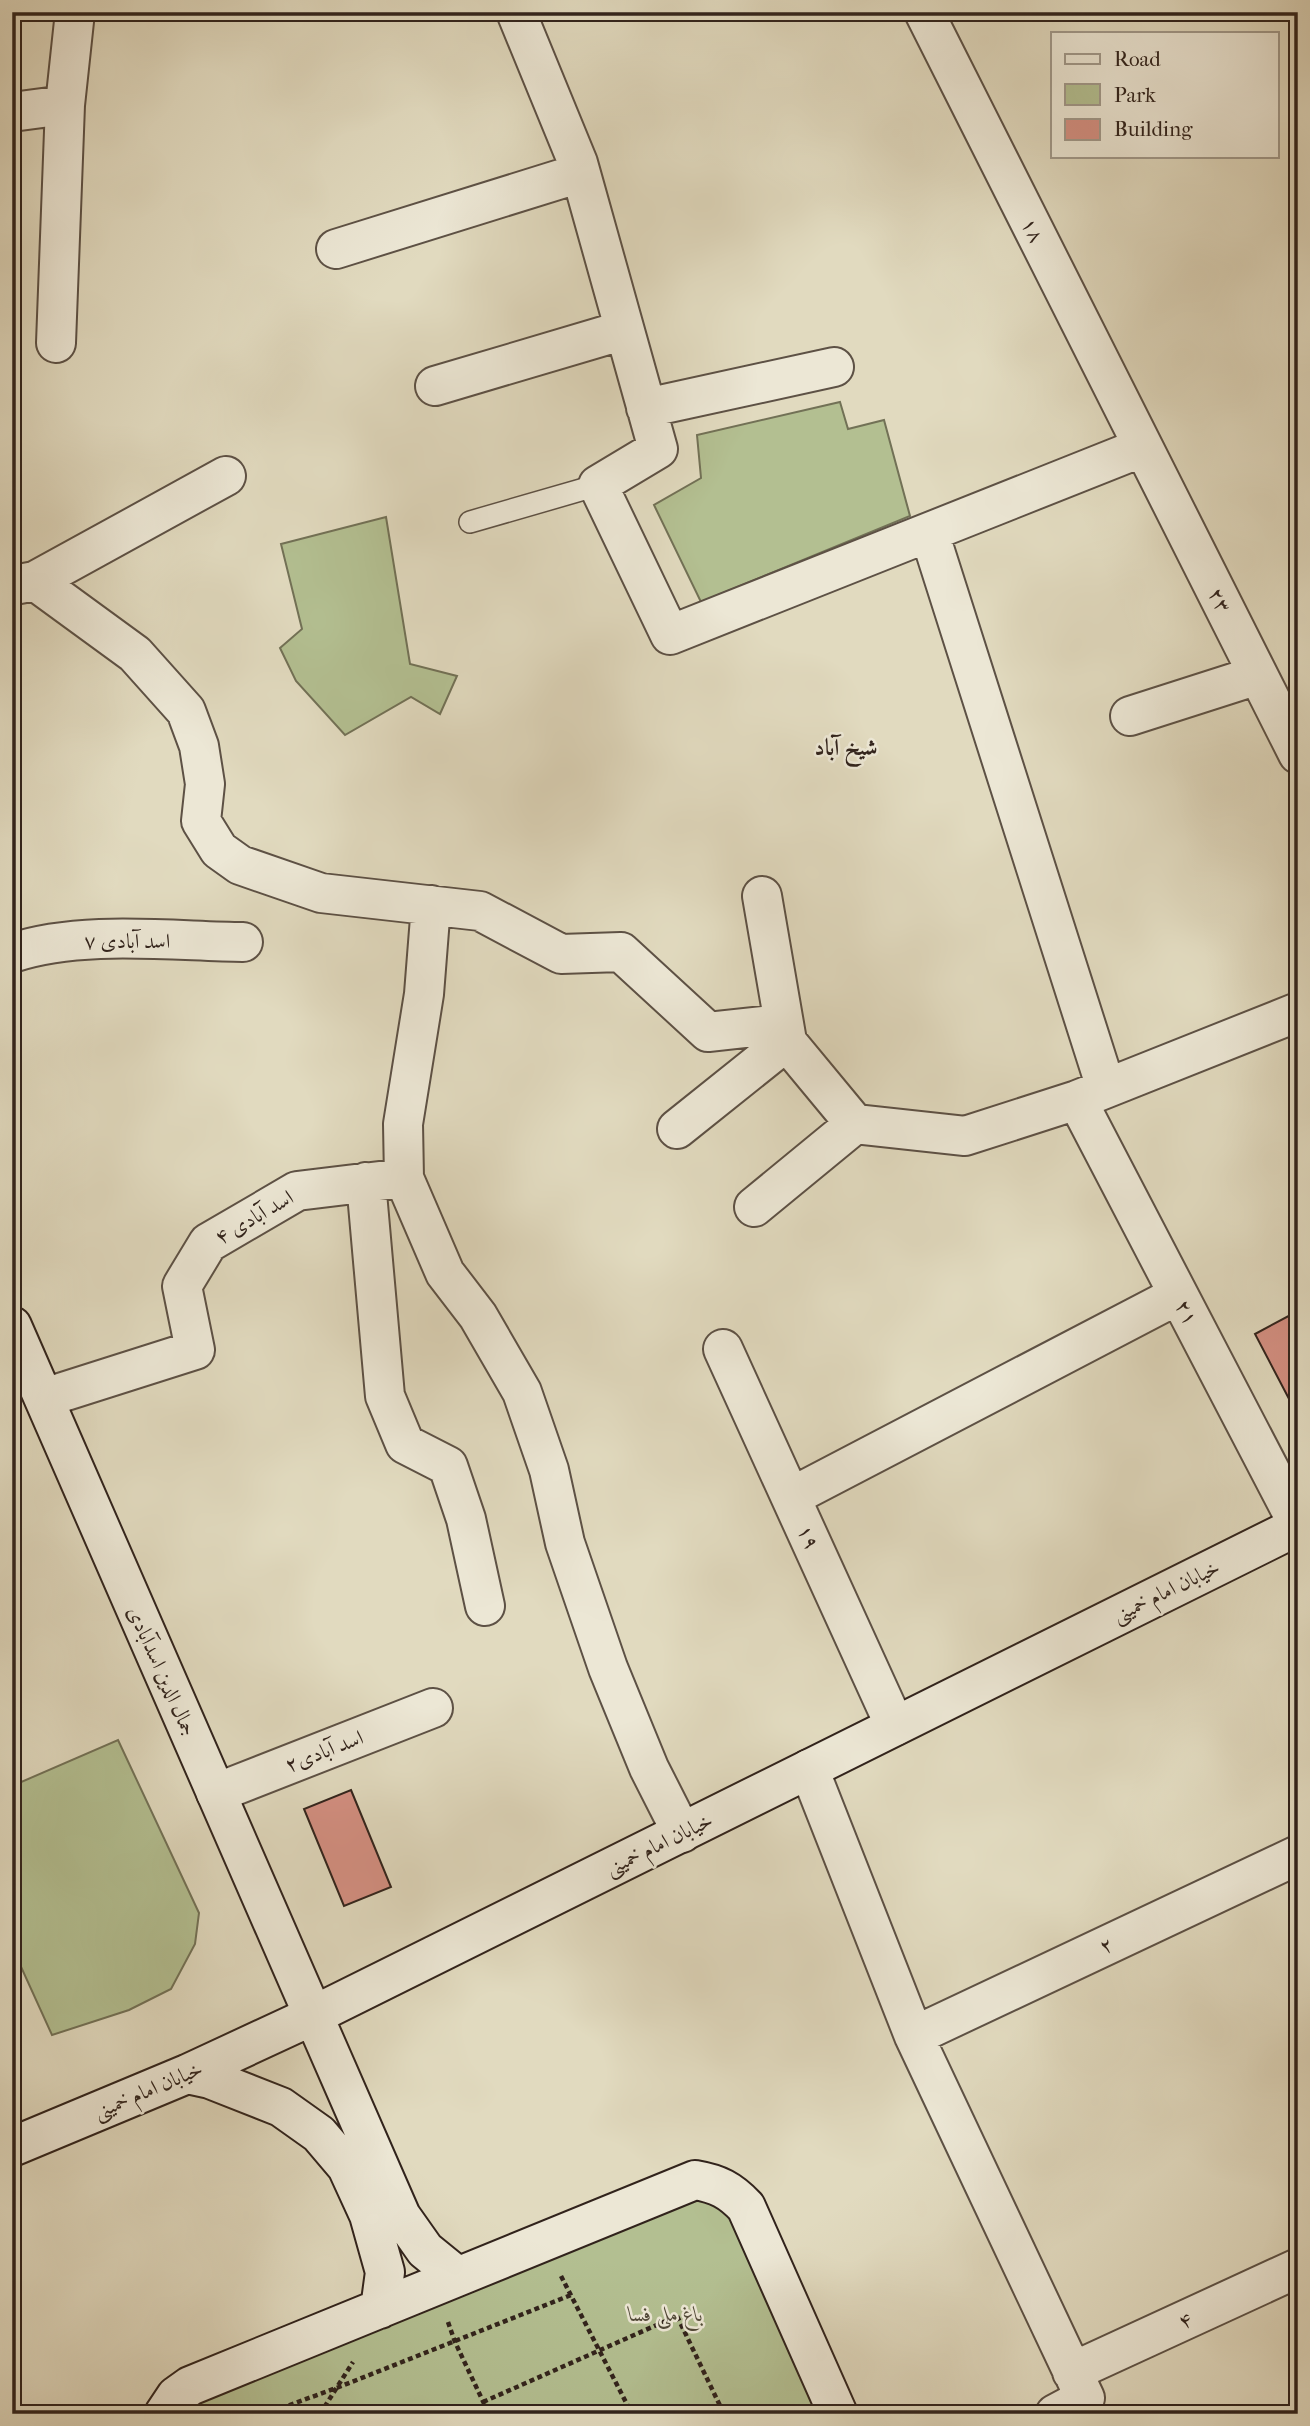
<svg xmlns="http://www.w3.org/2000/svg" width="1310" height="2426" font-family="'IM FELL French Canon',Amiri,serif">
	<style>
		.green { fill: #b3bf91; stroke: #727156; stroke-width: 2 }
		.building { fill: #d59083; stroke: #31231c; stroke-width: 2 }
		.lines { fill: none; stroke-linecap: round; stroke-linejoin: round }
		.lane-casing { stroke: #5d5145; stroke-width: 24 }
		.street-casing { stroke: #5d5145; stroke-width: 42 }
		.secondary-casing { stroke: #31231c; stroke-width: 42 }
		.path { stroke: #31231c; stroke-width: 4.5; stroke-dasharray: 5 3.5; stroke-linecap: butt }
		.lane { stroke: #ece7d5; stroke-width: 21 }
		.street { stroke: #ece7d5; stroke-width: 38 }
		.secondary { stroke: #ece7d5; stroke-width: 38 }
		.labels { text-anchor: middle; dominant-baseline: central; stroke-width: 5; stroke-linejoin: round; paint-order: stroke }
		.street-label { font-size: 21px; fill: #31231c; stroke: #ece7d5 }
		.park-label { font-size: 21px; font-style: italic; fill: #524a39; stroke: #ece7d5 }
		.neighbourhood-label { font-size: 23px; font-weight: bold; fill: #31231c; stroke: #ece7d5 }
	</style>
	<rect width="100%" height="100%" fill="#e1dabf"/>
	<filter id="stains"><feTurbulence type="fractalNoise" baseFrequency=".00286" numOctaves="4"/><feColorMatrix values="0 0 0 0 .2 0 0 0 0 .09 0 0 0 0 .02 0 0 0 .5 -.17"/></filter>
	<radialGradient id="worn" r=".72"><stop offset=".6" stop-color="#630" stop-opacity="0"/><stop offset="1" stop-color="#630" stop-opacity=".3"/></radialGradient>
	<!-- green -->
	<path class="green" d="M840 402 848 429 884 420 910 516 701 602 654 505 701 478 697 435Z
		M386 517 410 664 457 676 440 714 411 697 345 735 296 681 280 648 302 629 281 544Z
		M118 1740 199 1913 195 1944 171 1989 129 2010 52 2035 12 1947V1786Z
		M686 2197 712 2200 732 2216 820 2414H182L194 2400Z"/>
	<!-- building -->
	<path class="building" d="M1298 1311V1416L1255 1334Z
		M351 1790 391 1887 344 1906 304 1809Z"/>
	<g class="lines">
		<defs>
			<path id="lane" d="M470 522 598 485"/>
			<path id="street" d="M516 12 578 163 658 449 598 485 670 635 1143 447
				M924 12 1298 754
				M12 112 65 105
				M336 249 580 173
				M56 343 65 105 75 12
				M435 386 624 330
				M646 408 834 367
				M929 532 1106 1088
				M35 581 135 654 186 711 199 746 205 784 201 821 219 850 240 865 321 893 480 911 561 954 621 952 708 1032 773 1025 855 1124 965 1136 1077 1100 1298 1012
				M14 585 35 581 226 476
				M1130 716 1258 675
				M431 905 424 994 403 1124 404 1178 445 1273 478 1316 522 1392 549 1470 565 1543 608 1668 649 1768 682 1833
				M12 953C81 930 170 941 243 942
				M1077 1100 1298 1524
				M677 1129 787 1041 762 896
				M366 1182 385 1396 405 1444 448 1466 466 1519 485 1606
				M754 1207 855 1124
				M723 1349 895 1726
				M44 1398 195 1350 182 1286 208 1243 297 1191 404 1178
				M791 1497 1178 1295
				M809 1769 914 2036 1085 2398 1055 2414
				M216 1793 433 1708
				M914 2036 1298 1855
				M1072 2372 1298 2268"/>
			<path id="secondary" d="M12 1326 401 2216 425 2250 457 2276
				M187 2074 210 2079 281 2107 319 2134 347 2167 369 2215 385 2272 380 2309
				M12 2147 187 2074 312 2016 1298 1526
				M164 2414 176 2396 190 2386 695 2180C718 2184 730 2190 746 2207L838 2414"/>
		</defs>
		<!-- lane casing -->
		<use href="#lane" class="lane-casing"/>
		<!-- street casing -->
		<use href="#street" class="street-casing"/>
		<!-- secondary casing -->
		<use href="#secondary" class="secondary-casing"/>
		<!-- path -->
		<path class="path" d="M561 2276 632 2414
			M448 2322 455 2342 489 2414
			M483 2402 677 2316 724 2414
			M265 2414 339 2387 571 2295
			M320 2414 353 2362"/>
		<!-- lane -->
		<use href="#lane" class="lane"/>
		<!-- street -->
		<use href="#street" class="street"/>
		<!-- secondary -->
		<use href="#secondary" class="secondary"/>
	</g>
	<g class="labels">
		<!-- street labels -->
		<g class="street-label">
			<text transform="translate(1033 230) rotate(63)">۱۸</text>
			<text transform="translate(1220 600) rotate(63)">۲۳</text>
			<text x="127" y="941">اسد آبادی ۷</text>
			<text transform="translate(254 1217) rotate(-30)">اسد آبادی ۴</text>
			<text transform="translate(1187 1312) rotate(63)">۲۱</text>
			<text transform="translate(809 1537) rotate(66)">۱۹</text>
			<text transform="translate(1166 1591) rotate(-26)">خیابان امام خمینی</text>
			<text transform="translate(162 1671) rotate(66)">جمال الدین اسدآبادی</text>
			<text transform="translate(324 1751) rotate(-21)">اسد آبادی۲</text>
			<text transform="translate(659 1844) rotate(-26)">خیابان امام خمینی</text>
			<text transform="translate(1106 1945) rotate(-25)">۲</text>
			<text transform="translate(148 2090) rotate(-23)">خیابان امام خمینی</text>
			<text transform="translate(1185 2320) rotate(-25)">۴</text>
		</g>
		<!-- park labels -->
		<g class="park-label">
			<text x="666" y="2314">باغ ملی فسا</text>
		</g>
		<!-- neighbourhood labels -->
		<g class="neighbourhood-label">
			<text x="846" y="747">شیخ آباد</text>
		</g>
	</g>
	<!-- margin -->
	<rect width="1310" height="2426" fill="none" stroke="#e1dabf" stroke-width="42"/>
	<rect x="14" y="14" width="1282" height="2398" fill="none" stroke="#31231c" stroke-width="3.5"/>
	<rect x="21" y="21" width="1268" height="2384" fill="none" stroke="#31231c" stroke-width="2"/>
	<!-- legend -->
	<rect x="1051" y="32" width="228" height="126" fill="#ece7d5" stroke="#a1998b" stroke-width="2"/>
	<rect x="1065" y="54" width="35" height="10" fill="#ece7d5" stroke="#a1998b" stroke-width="2"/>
	<text x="1114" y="66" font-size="21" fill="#31231c">Road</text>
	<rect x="1065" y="84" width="35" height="21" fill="#b3bf91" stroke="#a1998b" stroke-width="2"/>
	<text x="1114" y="102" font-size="21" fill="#31231c">Park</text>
	<rect x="1065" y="119" width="35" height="21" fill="#d59083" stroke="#a1998b" stroke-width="2"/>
	<text x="1114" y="136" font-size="21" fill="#31231c">Building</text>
	<rect width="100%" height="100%" filter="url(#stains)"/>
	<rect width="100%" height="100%" fill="url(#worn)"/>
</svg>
